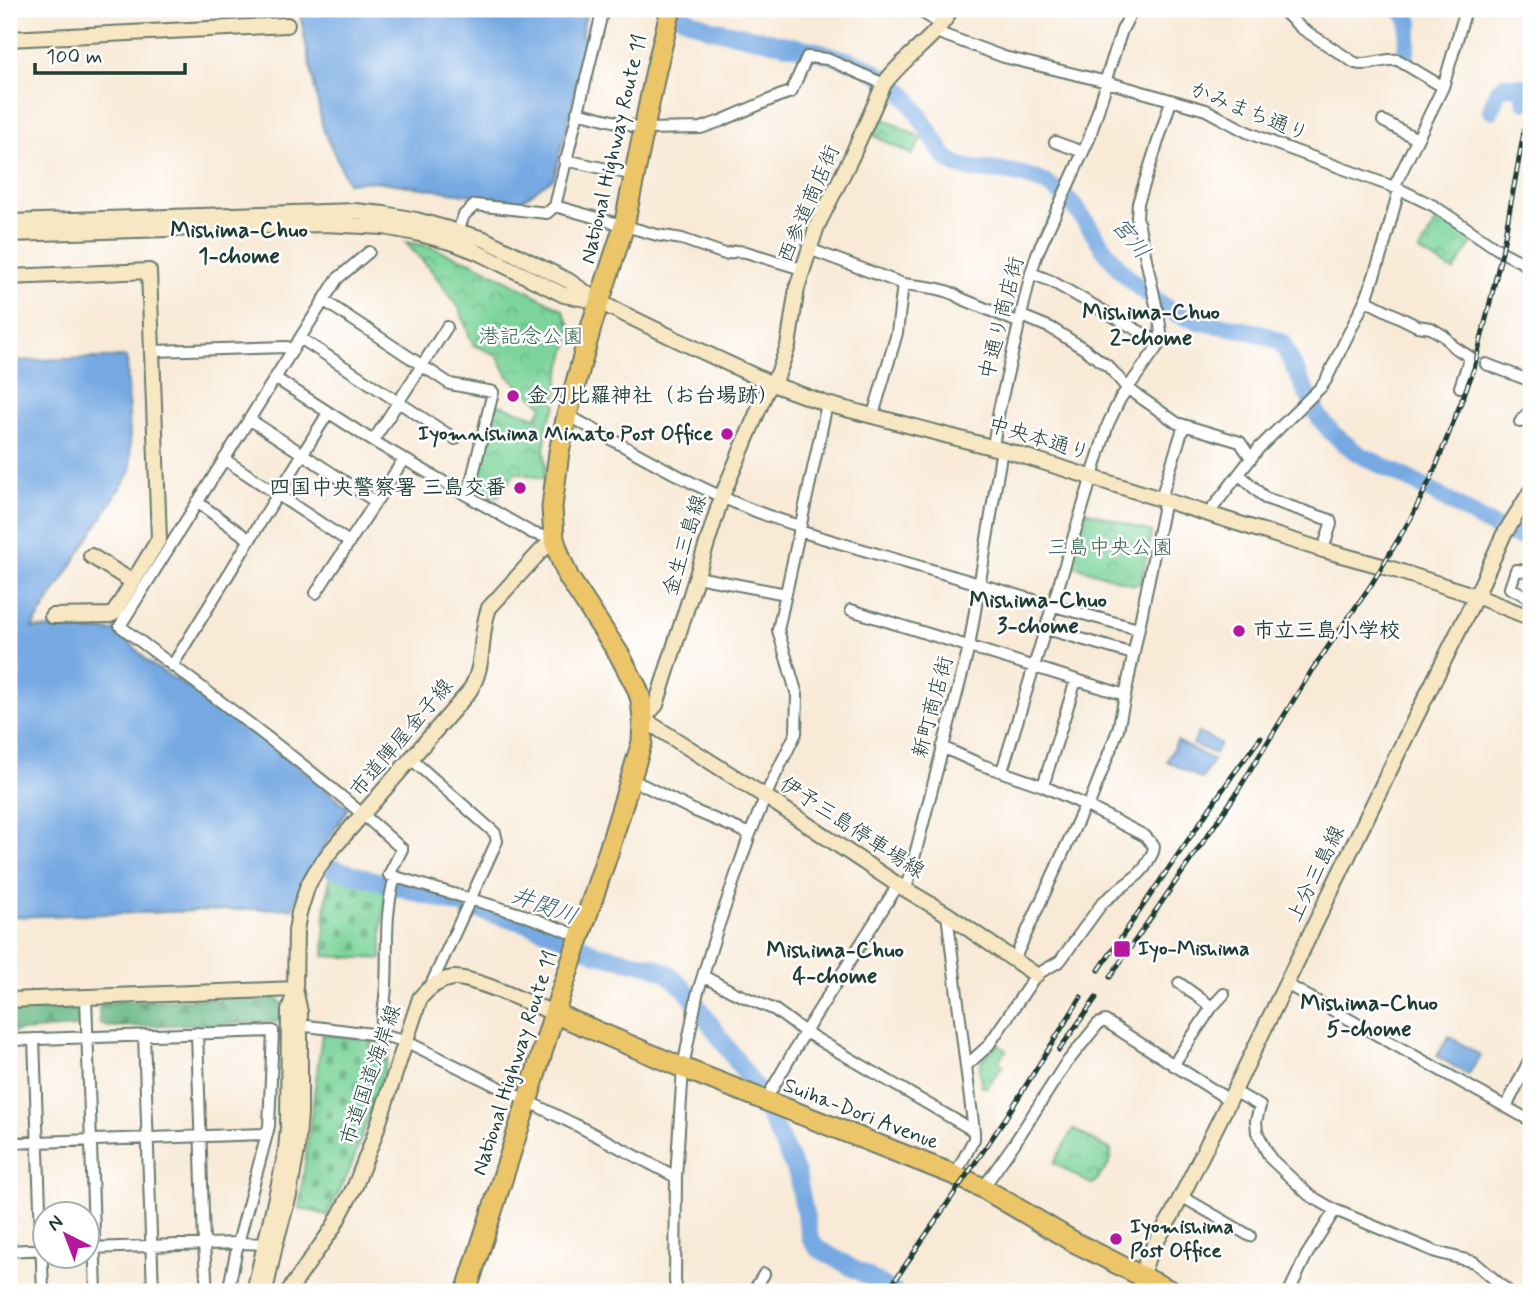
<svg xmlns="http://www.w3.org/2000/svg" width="1540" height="1301" font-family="Mynerve,'Klee One',sans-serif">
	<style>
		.forest { fill: url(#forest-firs); stroke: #427a5b; stroke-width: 2 }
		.cemetery { fill: url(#cemetery-stones); stroke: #4d8867; stroke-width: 2 }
		.park { fill: url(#park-crowns); stroke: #4d8867; stroke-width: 2 }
		.water { fill: #76a9e2; stroke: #4a738b; stroke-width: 2 }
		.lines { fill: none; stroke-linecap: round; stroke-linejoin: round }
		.river { stroke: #76a9e2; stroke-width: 18 }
		.street-casing { stroke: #6b7a6d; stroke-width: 14 }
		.secondary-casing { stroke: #6b7a6d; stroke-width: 18 }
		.highway-casing { stroke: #6b7a6d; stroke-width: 23 }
		.street { stroke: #fff; stroke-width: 10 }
		.secondary { stroke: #f7e8c3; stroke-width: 14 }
		.highway { stroke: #ecc569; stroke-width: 19 }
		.rail-casing { stroke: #1f3d34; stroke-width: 5 }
		.rail { stroke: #fff; stroke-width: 2.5; stroke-dasharray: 8; stroke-linecap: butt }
		.poi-dot { fill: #b5179e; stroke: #fff; stroke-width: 2.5 }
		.labels { text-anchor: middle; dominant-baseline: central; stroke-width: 5; stroke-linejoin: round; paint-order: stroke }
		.street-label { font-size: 21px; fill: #1f3d34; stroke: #fff }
		.park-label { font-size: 21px; fill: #36634e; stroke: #fff }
		.poi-label { font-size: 21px; font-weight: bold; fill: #1f3d34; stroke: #fff; text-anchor: start }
		.neighbourhood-label { font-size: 23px; font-weight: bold; fill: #1f3d34; stroke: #fff }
		.water-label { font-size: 23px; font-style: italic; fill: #3d6371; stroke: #fff }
	</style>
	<defs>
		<pattern id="forest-firs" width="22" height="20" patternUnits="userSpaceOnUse" patternTransform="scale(1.75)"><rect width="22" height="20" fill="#64b682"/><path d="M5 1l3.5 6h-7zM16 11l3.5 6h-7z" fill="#52956b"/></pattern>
		<pattern id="cemetery-stones" width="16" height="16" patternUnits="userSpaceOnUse" patternTransform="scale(1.75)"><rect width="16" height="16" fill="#7bd49a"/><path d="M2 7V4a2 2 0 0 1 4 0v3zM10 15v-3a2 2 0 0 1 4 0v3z" fill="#64ad7e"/></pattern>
		<pattern id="park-crowns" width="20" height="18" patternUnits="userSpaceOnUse" patternTransform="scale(1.75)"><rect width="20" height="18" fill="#7bd49a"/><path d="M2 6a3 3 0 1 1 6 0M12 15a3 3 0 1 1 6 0" fill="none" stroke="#64ad7e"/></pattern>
	</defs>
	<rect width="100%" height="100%" fill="#fff"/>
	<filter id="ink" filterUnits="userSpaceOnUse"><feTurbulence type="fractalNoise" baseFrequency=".0143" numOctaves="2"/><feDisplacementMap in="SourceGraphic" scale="14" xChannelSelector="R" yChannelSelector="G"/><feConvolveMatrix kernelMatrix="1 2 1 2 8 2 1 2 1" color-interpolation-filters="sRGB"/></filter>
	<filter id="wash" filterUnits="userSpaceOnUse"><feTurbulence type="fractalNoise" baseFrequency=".00686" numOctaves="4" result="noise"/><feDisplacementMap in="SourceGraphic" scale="28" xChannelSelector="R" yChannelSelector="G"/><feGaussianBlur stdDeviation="1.57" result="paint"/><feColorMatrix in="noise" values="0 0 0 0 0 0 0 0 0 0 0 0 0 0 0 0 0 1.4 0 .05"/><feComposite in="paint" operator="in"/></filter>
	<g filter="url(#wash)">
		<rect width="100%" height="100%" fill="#f8ead7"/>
		<!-- forest -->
		<path class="forest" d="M276 997 283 1004 284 1022 106 1027 99 1022V1007L105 1002Z
			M76 1001C82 1010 84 1018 77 1027L9 1032V1005Z"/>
		<!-- cemetery -->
		<path class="cemetery" d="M330 876 386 891 382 926V959L324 956 325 912Z
			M322 1034 393 1043 372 1108 349 1172 327 1215 299 1208Z"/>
		<!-- park -->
		<path class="park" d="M874 114 922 138 912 155 866 132Z
			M1440 216 1474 240 1454 271 1419 251Z
			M405 242 425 245 473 263 562 309 571 327 569 341 559 376 556 406 548 422 544 448 546 466 544 479 516 472 497 498 476 486 497 404 536 417 543 406 508 376 497 355 473 345 459 308 431 270Z
			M1086 511 1152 532 1141 583 1134 585 1068 564Z
			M998 1044 1006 1051 999 1060 1003 1066 987 1087H982C976 1060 980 1063 998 1044Z
			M1073 1129 1111 1150C1113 1164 1101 1175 1092 1185L1054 1163Z"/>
		<!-- water -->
		<path class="water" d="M299 9H587L581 36 588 38 554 178 519 202 375 181 348 183 323 129Z
			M127 357 131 471 32 628 119 631 149 663 215 704 310 776 348 808 308 872 293 908 10 917 9 937V361Z
			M1198 733 1220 743 1215 754 1193 744Z
			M1177 741 1213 760 1202 779 1167 761Z
			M1449 1036 1481 1056 1468 1075 1437 1056Z"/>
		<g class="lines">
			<!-- river -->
			<path class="river" d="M670 9 682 17 711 29 821 52 863 65 894 84 910 101 944 155C961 174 987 168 1009 172 1020 174 1035 178 1045 183 1074 198 1089 228 1108 254 1119 269 1133 284 1149 295 1160 303 1171 313 1185 317 1217 328 1251 326 1282 343L1319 417 1332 433 1357 453 1420 485 1494 527 1517 536 1531 532
				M1398 9H1401L1410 22 1405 57
				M1491 110 1497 92 1504 86 1522 87 1525 101
				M304 860 531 925 560 936 597 954 652 966 667 973 687 991 755 1087
				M768 1114 797 1174 810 1238 817 1248 895 1292"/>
		</g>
	</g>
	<g filter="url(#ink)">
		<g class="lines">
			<defs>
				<path id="street" d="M917 9 942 25
					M1281 9 1301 28 1355 63C1370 67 1383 58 1398 60L1443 87
					M936 32 1004 57 1107 82 1206 110 1247 132 1279 145 1399 189 1434 206 1502 252 1531 267
					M1105 82 1122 30 1133 9
					M577 112 644 129 701 128 721 121 779 96 791 92 807 57 827 59 884 84
					M1383 121 1417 139
					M1055 142 1083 152
					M565 160 635 175
					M1394 187 1443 87 1466 9
					M555 206 657 235 682 239 725 254 737 251 746 252 802 269
					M456 237 464 215 475 205 547 213 555 206 603 9
					M809 249 903 284
					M369 252 337 279 120 626C215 698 313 768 402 849L389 875 524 915 579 936
					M1524 264 1531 248
					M1031 273 1051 281 1160 343
					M323 300 450 384 493 392 468 495
					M1365 300 1417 326 1431 328 1444 336 1454 347 1470 357 1460 387
					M1022 316 1051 328 1083 348 1109 367 1127 388 1177 423 1240 442 1251 458
					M300 338 455 439
					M153 351 287 347 292 351
					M1486 364 1531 381
					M275 378 373 441 532 533 554 539
					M567 415C642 455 717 503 800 526
					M873 415 897 333 903 284C920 286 948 288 960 298L1020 323
					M249 419 376 502
					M1520 422 1531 409
					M373 441 447 327
					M993 446 999 410 1031 273 1037 254 1089 139 1107 82
					M224 459 349 542
					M1239 474 1265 498 1330 520 1331 524 1323 550
					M1161 498 1184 425
					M197 502 250 540
					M1208 514 1259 448 1321 387 1326 380 1368 294 1384 246 1399 189
					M799 531 1054 606 1138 629
					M1531 571 1516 570 1510 588 1531 598
					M697 577 786 594
					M316 593 404 459
					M851 610 1125 695
					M1047 629 1133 654
					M172 666 328 413
					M942 747 982 765 1043 786 1085 805 1145 836 1154 846 1153 852 1145 867 1139 874 1103 902 1060 961 1036 975 988 1046 967 1065
					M411 759 495 833 497 841 430 987
					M1002 771 1108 424 1120 399 1160 343 1161 332 1159 319 1137 217 1138 203 1171 101
					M631 779 695 811 750 834
					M1043 786 1076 680
					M1088 807 1118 730 1165 500
					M906 889 969 647 1002 449
					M947 914 974 1131V1139L955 1175
					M1014 960 1085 805
					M703 976 733 992 775 1010 805 1032 974 1131
					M1179 983 1212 1007
					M1286 984 1531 1121
					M86 997 96 1292
					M299 1025 380 1035 405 1041 580 1127 676 1177
					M197 1033 204 1244 207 1292
					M144 1035 153 1292
					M380 1035C382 1019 385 1002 386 986 388 948 384 914 395 877
					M34 1039 43 1292
					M9 1040 273 1031 269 1126 267 1134 9 1143
					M1173 1065 1212 1007 1224 994
					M1234 1091 1260 1106 1256 1121 1257 1132 1270 1158 1309 1195 1335 1210 1436 1252 1474 1262 1509 1292
					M765 1101 805 1032 898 885
					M1506 1107 1531 1057
					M983 1188 1014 1144 1064 1066 1098 1024 1105 1021 1229 1100
					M1181 1196 1250 1236
					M90 1248 238 1243 270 1244
					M9 1251 46 1249
					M228 1292 238 1243 267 1134
					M677 1292 675 1281 676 1177 683 1068 697 995 717 930 750 834 770 786 796 733 797 695 778 630 827 404
					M753 1292 764 1274
					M1289 1292 1306 1256 1335 1210"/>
				<path id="secondary" d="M951 9C936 39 904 56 884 84L851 158 817 226 797 288 788 346 778 374 766 392 722 496 656 705 643 719 766 797 898 885 947 914 1036 975
					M9 39 287 25
					M9 222 355 211 384 214 416 220 484 239 569 281 599 302 686 344 772 384 827 404 1014 453 1323 550 1389 568 1476 596 1531 618
					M9 234 324 224 384 227 416 233 454 243 477 252 564 295 591 300
					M9 277 149 271 159 539 114 613 110 615 52 616
					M91 556 133 582
					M9 1000 295 989
					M254 1292 281 1175 286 1150 288 1127 289 1011 294 994
					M265 1292 275 1245 289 1195 297 1150 300 1114V1012L295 989 296 931 299 913 308 885 316 871 329 853 468 693C487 666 478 637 489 608L540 552 554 539
					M288 1292 333 1228 355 1186 374 1137 420 998C429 987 439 980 453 978 473 976 532 1005 554 1013
					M1140 1292 1141 1277 1149 1254 1172 1215 1234 1091 1399 751 1476 596 1503 536 1531 491"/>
				<path id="highway" d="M554 1013 683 1068 955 1175 983 1188 1074 1242 1173 1292
					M466 1292 527 1102 554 1013 608 853 642 742 643 719 641 700 637 688 619 654 569 578 562 562 554 539 552 507 559 452 567 415 592 324 624 226 656 70 671 9"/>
			</defs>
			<!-- street casing -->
			<use href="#street" class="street-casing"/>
			<!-- secondary casing -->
			<use href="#secondary" class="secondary-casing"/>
			<!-- highway casing -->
			<use href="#highway" class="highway-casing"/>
			<!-- street -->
			<use href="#street" class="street"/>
			<!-- secondary -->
			<use href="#secondary" class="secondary"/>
			<!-- highway -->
			<use href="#highway" class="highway"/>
			<defs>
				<path id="rail" d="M1099 970 1232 776 1261 737
					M1110 977 1234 797 1312 670 1371 585 1411 518 1433 474 1474 369 1502 252 1531 93
					M1059 1050 1096 998
					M887 1292 1005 1119 1081 997"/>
			</defs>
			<!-- rail casing -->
			<use href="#rail" class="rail-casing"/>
			<!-- rail -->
			<use href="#rail" class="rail"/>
		</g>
	</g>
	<!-- markers -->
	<g class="poi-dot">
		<circle cx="513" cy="396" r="7"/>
		<circle cx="727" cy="434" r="7"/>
		<circle cx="520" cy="488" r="7"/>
		<circle cx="1239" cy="631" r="7"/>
		<rect x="1113" y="940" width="18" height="18" rx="3.5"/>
		<circle cx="1116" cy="1239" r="7"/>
	</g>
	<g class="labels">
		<!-- street labels -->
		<g class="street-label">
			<text transform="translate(1249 112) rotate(22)">かみまち通り</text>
			<text transform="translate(614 149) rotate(-77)">National Highway Route 11</text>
			<text transform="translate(809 204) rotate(-67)">西参道商店街</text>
			<text transform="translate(1002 318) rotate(-76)">中通り商店街</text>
			<text transform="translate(1039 439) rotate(17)">中央本通り</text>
			<text transform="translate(685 545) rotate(-73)">金生三島線</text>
			<text transform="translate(933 707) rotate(-75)">新町商店街</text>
			<text transform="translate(402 738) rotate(-50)">市道陣屋金子線</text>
			<text transform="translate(852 828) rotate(33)">伊予三島停車場線</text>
			<text transform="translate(1316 874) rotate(-64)">上分三島線</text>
			<text transform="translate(515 1063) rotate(-72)">National Highway Route 11</text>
			<text transform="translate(371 1075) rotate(-71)">市道国道海岸線</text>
			<text transform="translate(861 1114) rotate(21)">Suiha-Dori Avenue</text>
		</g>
		<!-- park labels -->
		<g class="park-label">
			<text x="531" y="337">港記念公園</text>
			<text x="1110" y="548">三島中央公園</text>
		</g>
		<!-- poi labels -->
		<g class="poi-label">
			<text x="527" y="396">金刀比羅神社（お台場跡）</text>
			<text x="713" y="434" text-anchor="end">Iyomnishima Minato Post Office</text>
			<text x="506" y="488" text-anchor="end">四国中央警察署 三島交番</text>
			<text x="1253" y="631">市立三島小学校</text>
			<text x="1138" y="949">Iyo-Mishima</text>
			<text x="1130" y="1227">Iyomishima<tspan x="1130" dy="24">Post Office</tspan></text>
		</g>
		<!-- neighbourhood labels -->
		<g class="neighbourhood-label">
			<text x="239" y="231">Mishima-Chuo<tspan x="239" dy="26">1-chome</tspan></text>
			<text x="1151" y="313">Mishima-Chuo<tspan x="1151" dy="26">2-chome</tspan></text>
			<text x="1038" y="601">Mishima-Chuo<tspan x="1038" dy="26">3-chome</tspan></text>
			<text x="835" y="951">Mishima-Chuo<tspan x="835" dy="26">4-chome</tspan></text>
			<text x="1369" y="1004">Mishima-Chuo<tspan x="1369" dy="26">5-chome</tspan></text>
		</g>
		<!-- water labels -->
		<g class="water-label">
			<text transform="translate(1130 239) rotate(51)">宮川</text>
			<text transform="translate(544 907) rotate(20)">井関川</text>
		</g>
	</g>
	<!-- margin -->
	<rect width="1540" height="1301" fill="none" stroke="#fff" stroke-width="35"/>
	<!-- north arrow -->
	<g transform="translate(66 1235) rotate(318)"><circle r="33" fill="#ffffff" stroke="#a5b1ae" stroke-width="2"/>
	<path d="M0-5L12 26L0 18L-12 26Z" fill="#b5179e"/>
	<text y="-10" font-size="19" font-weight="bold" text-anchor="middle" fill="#1f3d34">N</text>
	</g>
	<!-- scale -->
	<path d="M35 63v10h150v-10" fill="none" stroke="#1f3d34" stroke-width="3.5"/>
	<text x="46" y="63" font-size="21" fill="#1f3d34" stroke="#ffffff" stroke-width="5" paint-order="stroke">100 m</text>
</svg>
